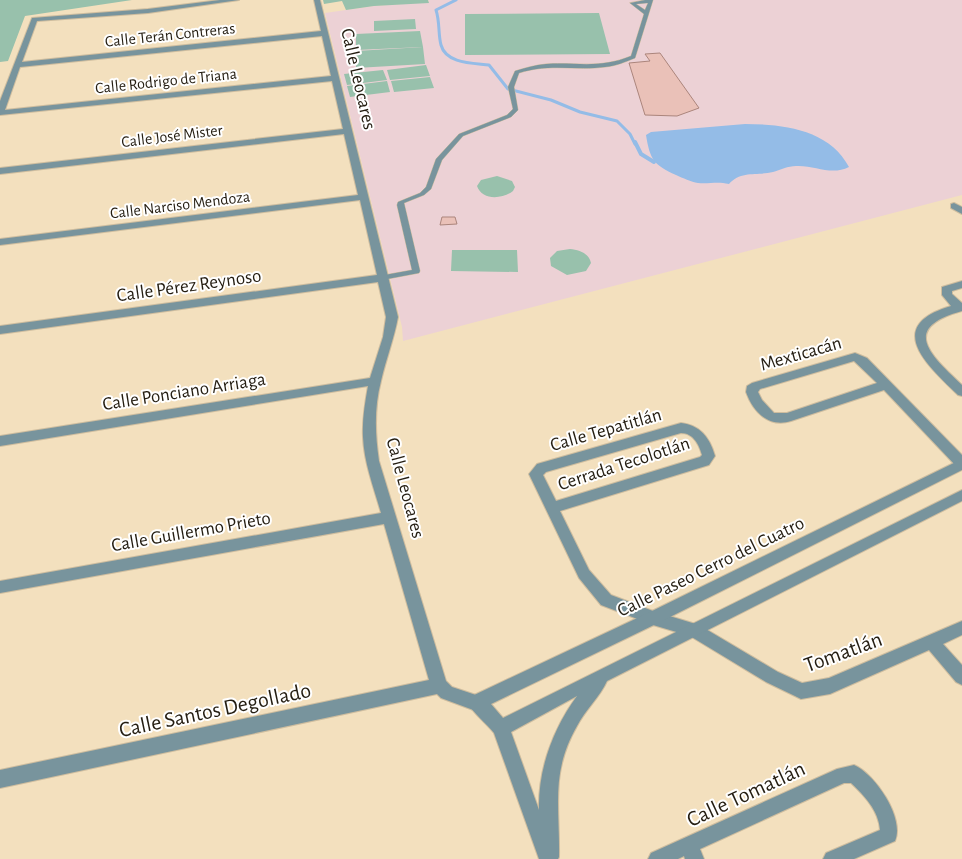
<svg xmlns="http://www.w3.org/2000/svg" width="962" height="859" font-family="'Alegreya Sans',sans-serif">
	<style>
		.education { fill: #ecd1d5 }
		.green { fill: #98c1ac }
		.water { fill: #94bce7 }
		.lines { fill: none; stroke-linecap: round; stroke-linejoin: round }
		.stream-far1 { stroke: #94bce7; stroke-width: 3 }
		.stream { stroke: #94bce7; stroke-width: 4 }
		.building { fill: #eac1b8; stroke: #ab857c }
		.service-casing { stroke: #cebd9f; stroke-width: 1 }
		.pedestrian-casing { stroke: #cebd9f; stroke-width: 2 }
		.minor-casing { stroke: #cebd9f; stroke-width: 2 }
		.tertiary-casing { stroke: #cebd9f; stroke-width: 2 }
		.service { fill: #78949d; fill-rule: evenodd }
		.pedestrian { fill: #78949d; fill-rule: evenodd }
		.minor { fill: #78949d; fill-rule: evenodd }
		.tertiary { fill: #78949d; fill-rule: evenodd }
		.labels { text-anchor: middle; dominant-baseline: central; stroke-width: 4; stroke-linejoin: round; paint-order: stroke }
		.far-street-label { font-size: 16px; fill: #241d11; stroke: #fff }
		.street-label { font-size: 19px; fill: #241d11; stroke: #fff }
		.near-street-label { font-size: 22px; fill: #241d11; stroke: #fff }
	</style>
	<rect width="100%" height="100%" fill="#f3e0be"/>
	<!-- education -->
	<path class="education" d="M428 0H962V195L403 341 402 327 325 13 374 6 429 2Z"/>
	<!-- green -->
	<path class="green" d="M0 0H132L25 16 8 61 0 62Z
		M323 0H428L429 3 374 6 346 10 342 1 324 4Z
		M599 13 610 54 465 55V14Z
		M415 19 416 29 374 31V21Z
		M420 31 423 47 356 50V34Z
		M423 47 425 64 356 68V51Z
		M426 65 430 76 390 80 387 70Z
		M383 70 387 80 347 85 344 74Z
		M430 77 434 88 394 92 391 81Z
		M387 81 390 92 350 97 347 86Z
		M497 176 512 181 515 187 513 191C503 199 482 201 477 186L481 180Z
		M570 249C579 250 589 253 591 263L586 271 567 275 551 266 550 258 557 251Z
		M452 250H517L518 272 451 271Z"/>
	<!-- water -->
	<path class="water" d="M745 124C784 124 830 130 849 167 831 176 815 165 796 166 788 166 780 170 773 172 758 176 741 170 729 184 717 181 710 184 698 183 691 182 683 178 676 175 654 165 650 160 646 135L651 132Z"/>
	<g class="lines">
		<!-- stream-far1 -->
		<path class="stream-far1" d="M456 0 436 10C440 22 438 34 441 45 446 64 474 63 489 65L508 89 551 100 580 112 617 121 630 134 635 144"/>
		<!-- stream -->
		<path class="stream" d="M635 142 641 154 654 162"/>
	</g>
	<!-- building -->
	<path class="building" d="M660 53 699 108 677 116 645 115 629 63 650 61 645 54Z
		M442 217H455L457 224 440 225Z"/>
	<g class="lines">
		<defs>
			<path id="service" d="M645 0H653L635 58C625 62 616 66 605 67 575 71 550 63 519 73L514 87 518 110 511 117 463 136 442 160 431 189 424 195 404 203 420 271 419 273 382 280H379V276L412 270 397 205 398 202 420 193 426 187 436 159 459 134 507 115 513 109 508 87 515 71C525 68 535 65 546 64 578 62 599 69 631 56L644 14 630 3ZM648 3 645 10 636 4Z"/>
			<path id="pedestrian" d="M954 203 962 207V214L951 208V204Z"/>
			<path id="minor" d="M220 0H239L148 13 37 21 22 62 321 31 314 0H320L398 317C394 339 386 359 381 381 374 408 375 434 379 461L446 681 452 687 482 697 484 703 482 709 476 711 441 698 437 694 0 788V770L429 680 384 524 0 593V581L381 513C374 488 364 463 363 437 362 420 365 403 368 386L0 446V436L370 378 383 337 386 317 378 282 0 334V326L377 275 360 200 0 245V239L358 195 344 134 0 174V168L343 129 332 81 0 115V101L32 18 148 9ZM322 36 331 76 5 110 20 67Z
				M962 281V288L952 291V294L962 303V311C900 328 930 355 962 385V396L958 395C927 365 883 326 951 306L942 295V287Z
				M855 353 867 358 962 455V468L957 467 884 390 791 421C769 428 753 412 746 392L747 386 752 383ZM854 361 877 383 787 413H774L762 400 758 392 760 389Z
				M681 423C700 425 710 438 715 456L709 465 560 511 589 570 611 595 653 611 699 625 778 672 802 683 829 678 962 621V635L943 644 962 665V685L956 682 929 650 830 694 801 699 795 696 766 682 690 636 653 625 601 605 579 578 529 474 537 464ZM681 433C693 433 699 444 702 455L700 457 556 501 543 475 546 472Z
				M854 765C875 774 905 818 895 841L854 859H823L826 853 880 830C879 811 864 795 851 783H844L700 849 704 859H685L684 856 678 859H648L651 853 837 769Z"/>
			<path id="tertiary" d="M962 459V470L658 623 491 704 503 718 962 490V501L607 681C600 697 585 710 577 726 550 773 560 807 559 857L558 859H539L494 733C487 724 472 712 468 703L470 697 648 613ZM577 696C553 729 538 769 539 810L511 732Z"/>
		</defs>
		<!-- service casing -->
		<use href="#service" class="service-casing"/>
		<!-- pedestrian casing -->
		<use href="#pedestrian" class="pedestrian-casing"/>
		<!-- minor casing -->
		<use href="#minor" class="minor-casing"/>
		<!-- tertiary casing -->
		<use href="#tertiary" class="tertiary-casing"/>
		<!-- service -->
		<use href="#service" class="service"/>
		<!-- pedestrian -->
		<use href="#pedestrian" class="pedestrian"/>
		<!-- minor -->
		<use href="#minor" class="minor"/>
		<!-- tertiary -->
		<use href="#tertiary" class="tertiary"/>
	</g>
	<g class="labels">
		<!-- far-street labels -->
		<g class="far-street-label">
			<text transform="translate(170 35) rotate(-6)">Calle Terán Contreras</text>
			<text transform="translate(166 81) rotate(-6)">Calle Rodrigo de Triana</text>
			<text transform="translate(172 136) rotate(-7)">Calle José Mister</text>
			<text transform="translate(180 205) rotate(-7)">Calle Narciso Mendoza</text>
		</g>
		<!-- street labels -->
		<g class="street-label">
			<text transform="translate(358 79) rotate(77)">Calle Leocares</text>
			<text transform="translate(189 286) rotate(-8)">Calle Pérez Reynoso</text>
			<text transform="translate(801 354) rotate(-16)">Mexticacán</text>
			<text transform="translate(184 392) rotate(-9)">Calle Ponciano Arriaga</text>
			<text transform="translate(606 430) rotate(-16)">Calle Tepatitlán</text>
			<text transform="translate(624 464) rotate(-18)">Cerrada Tecolotlán</text>
			<text transform="translate(405 488) rotate(75)">Calle Leocares</text>
			<text transform="translate(191 532) rotate(-10)">Calle Guillermo Prieto</text>
			<text transform="translate(711 567) rotate(-26)">Calle Paseo Cerro del Cuatro</text>
		</g>
		<!-- near-street labels -->
		<g class="near-street-label">
			<text transform="translate(843 652) rotate(-20)">Tomatlán</text>
			<text transform="translate(215 710) rotate(-12)">Calle Santos Degollado</text>
			<text transform="translate(746 794) rotate(-25)">Calle Tomatlán</text>
		</g>
	</g>
</svg>
